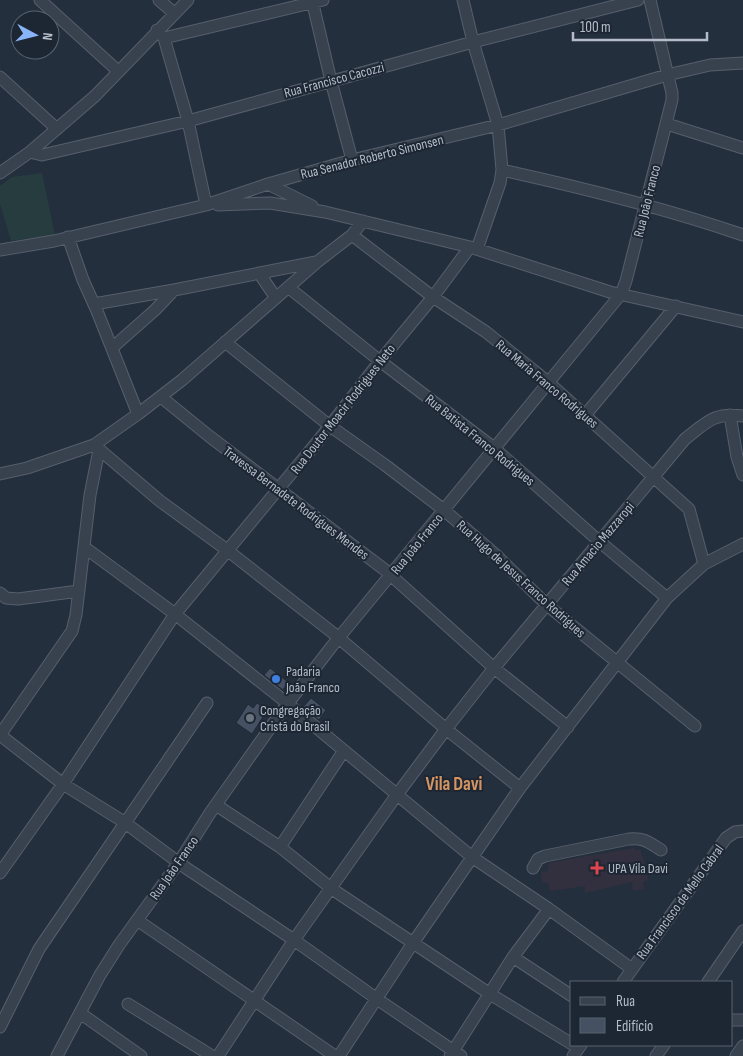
<svg xmlns="http://www.w3.org/2000/svg" width="743" height="1056" font-family="'Sofia Sans Condensed',sans-serif">
	<style>
		.medical { fill: #32303f }
		.green { fill: #263c3f }
		.building { fill: #455162; stroke: #1f2835 }
		.lines { fill: none; stroke-linecap: round; stroke-linejoin: round }
		.minor-casing { stroke: #565f6c; stroke-width: 13 }
		.minor { stroke: #38414e; stroke-width: 11 }
		.shop-dot { fill: #3f7fe0; stroke: #1d2633; stroke-width: 2 }
		.worship-dot { fill: #6b7280; stroke: #1d2633; stroke-width: 2 }
		.health-dot { fill: #e0444e; stroke: #1d2633; stroke-width: 2 }
		.labels { text-anchor: middle; dominant-baseline: central; stroke-width: 4; stroke-linejoin: round; paint-order: stroke }
		.street-label { font-size: 14px; fill: #b4bcc9; stroke: #1d2633 }
		.poi-label { font-size: 14px; fill: #b4bcc9; stroke: #1d2633; text-anchor: start }
		.district-label { font-size: 19px; font-weight: bold; fill: #d59563; stroke: #1d2633 }
	</style>
	<rect width="100%" height="100%" fill="#242f3e"/>
	<!-- medical -->
	<path class="medical" d="M634 848 636 851 640 849 645 864 648 880 643 882 644 889 633 891 632 882 585 893V886L550 891 548 883H542L541 872 548 871V863Z"/>
	<!-- green -->
	<path class="green" d="M42 173 55 235 11 241 0 204V186L12 177Z"/>
	<!-- building -->
	<path class="building" d="M270 668 288 682 283 690 264 675Z
		M311 698 326 710 319 720 303 707Z
		M257 703 263 707 260 712 265 714 252 734 236 723 248 704 253 708Z"/>
	<g class="lines">
		<defs>
			<path id="minor" d="M40 0 118 71
				M159 0 174 13
				M312 0 331 81 352 160
				M463 0 473 42 498 125 502 170 500 183 477 249
				M157 30 164 38 188 121 206 205
				M164 38 323 0
				M0 77 57 129
				M667 124 743 148
				M30 152 42 155 188 121 473 42 638 0
				M502 170C584 188 665 208 743 235
				M0 173 30 152 95 96 188 0
				M268 184 312 206
				M218 205 270 203 325 212 470 247 610 292 743 322
				M352 235 433 297 486 332 548 382 689 509 704 564
				M68 237 83 280 97 311 138 414
				M0 250 54 241 206 205 268 184 352 160 498 125 667 75 710 65 743 63
				M259 273 276 298
				M288 287 380 361 494 448 600 542 667 598
				M94 304 174 290 316 262
				M225 342 330 426 385 465 444 510 497 556 547 605 695 726
				M112 348 155 310 174 290
				M161 397 209 436 385 570 494 668 568 727
				M586 414 676 306
				M730 415 737 457 743 475
				M94 445 160 501 227 550 333 633 446 729 520 788
				M0 474 27 468 94 445 138 414 182 380 317 262 352 235 363 221
				M84 547 175 614 282 699 472 857 549 909 632 969
				M0 593 6 598 18 599 79 591
				M0 735 63 784 124 822 186 868 294 940 377 999 461 1056
				M0 735 72 631 76 615 90 495 99 450
				M216 805 280 847 332 889 490 994 572 1044
				M280 847 343 752
				M533 868 538 859 545 856 629 839C643 837 650 843 661 850
				M0 873 63 784 175 614 318 441 380 361 433 297 470 247
				M137 920 335 1056
				M513 957 572 996
				M623 982 726 838 735 832 743 831
				M708 982 743 931
				M128 1004 212 1056
				M80 1013 141 1056
				M732 1020H743
				M0 1027 39 949 207 703
				M57 1056 100 975 119 945 179 862 210 813 282 711 332 646 621 294 626 281 672 100V93L650 0
				M218 1056 294 940 396 796 446 729 494 668 685 439C707 422 714 412 743 416
				M339 1056 413 943 520 788 667 598 704 564 743 544
				M450 1056 513 957 549 909
				M573 1056 581 1045
				M656 1056 664 1045
				M736 1056 743 1046"/>
		</defs>
		<!-- minor casing -->
		<use href="#minor" class="minor-casing"/>
		<!-- minor -->
		<use href="#minor" class="minor"/>
	</g>
	<!-- markers -->
	<circle class="shop-dot" cx="276" cy="679" r="5"/>
	<circle class="worship-dot" cx="250" cy="718" r="5"/>
	<path class="health-dot" d="M594.5 860.5h5v5h5v5h-5v5h-5v-5h-5v-5h5z"/>
	<g class="labels">
		<!-- street labels -->
		<g class="street-label">
			<text transform="translate(334 80) rotate(-15)">Rua Francisco Cacozzi</text>
			<text transform="translate(372 157) rotate(-14)">Rua Senador Roberto Simonsen</text>
			<text transform="translate(647 201) rotate(-76)">Rua João Franco</text>
			<text transform="translate(547 384) rotate(40)">Rua Maria Franco Rodrigues</text>
			<text transform="translate(343 409) rotate(-52)">Rua Doutor Moacir Rodrigues Neto</text>
			<text transform="translate(480 440) rotate(39)">Rua Batista Franco Rodrigues</text>
			<text transform="translate(296 503) rotate(37)">Travessa Bernadete Rodrigues Mendes</text>
			<text transform="translate(417 544) rotate(-51)">Rua João Franco</text>
			<text transform="translate(598 544) rotate(-50)">Rua Amacio Mazzaropi</text>
			<text transform="translate(521 579) rotate(42)">Rua Hugo de Jesus Franco Rodrigues</text>
			<text transform="translate(174 868) rotate(-55)">Rua João Franco</text>
			<text transform="translate(680 902) rotate(-54)">Rua Francisco de Mello Cabral</text>
		</g>
		<!-- poi labels -->
		<g class="poi-label">
			<text x="286" y="671">Padaria<tspan x="286" dy="16">João Franco</tspan></text>
			<text x="260" y="710">Congregação<tspan x="260" dy="16">Cristã do Brasil</tspan></text>
			<text x="608" y="868">UPA Vila Davi</text>
		</g>
		<!-- district labels -->
		<g class="district-label">
			<text x="454" y="784">Vila Davi</text>
		</g>
	</g>
	<!-- legend -->
	<rect x="570" y="981" width="162" height="65" fill="#1d2633" stroke="#59626f"/>
	<rect x="580" y="997" width="25" height="8" fill="#38414e" stroke="#59626f"/>
	<text x="616" y="1006" font-size="15" fill="#b4bcc9">Rua</text>
	<rect x="580" y="1018" width="25" height="15" fill="#455162" stroke="#59626f"/>
	<text x="616" y="1031" font-size="15" fill="#b4bcc9">Edifício</text>
	<!-- north arrow -->
	<g transform="translate(35 35) rotate(97)"><circle r="24" fill="#1d2633" stroke="#59626f"/>
	<path d="M0-4L9 19L0 12L-9 19Z" fill="#8ab4f8"/>
	<text y="-8" font-size="14" font-weight="bold" text-anchor="middle" fill="#b4bcc9">N</text>
	</g>
	<!-- scale -->
	<path d="M573 32v8h134v-8" fill="none" stroke="#b4bcc9" stroke-width="2.5"/>
	<text x="580" y="32" font-size="15" fill="#b4bcc9" stroke="#1d2633" stroke-width="4" paint-order="stroke">100 m</text>
</svg>
